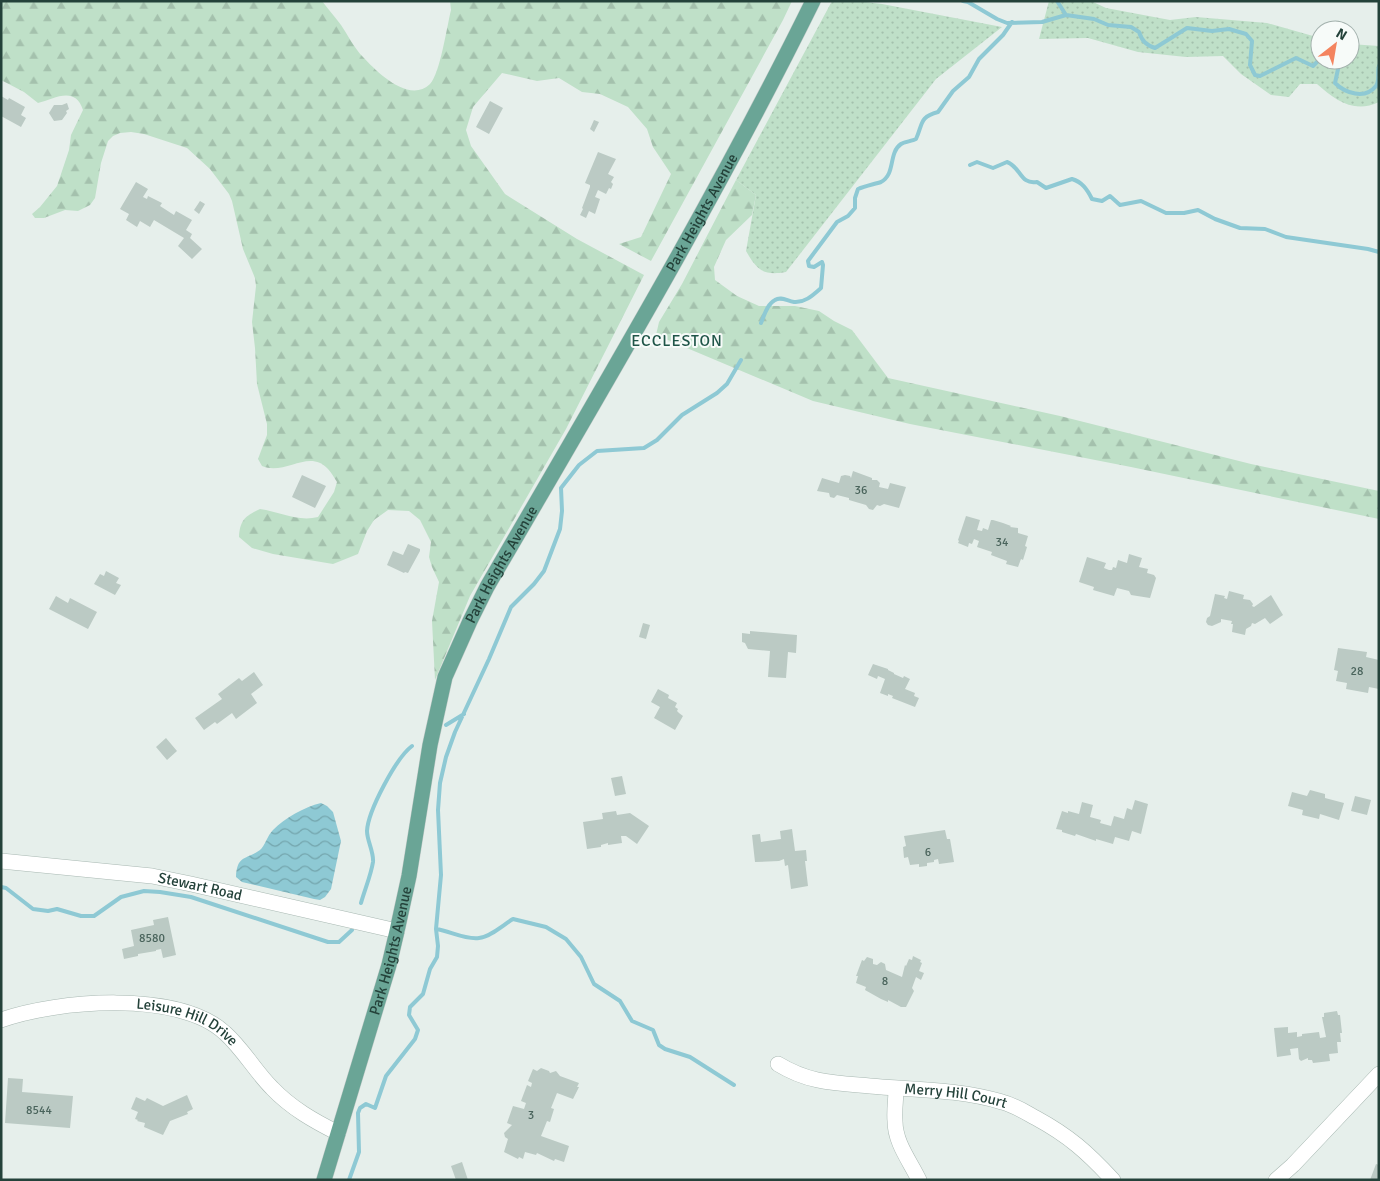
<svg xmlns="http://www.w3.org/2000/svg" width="1380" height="1181" font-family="Signika,sans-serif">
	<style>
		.grass { fill: url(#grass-dots) }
		.forest { fill: url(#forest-firs) }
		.water { fill: url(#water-waves) }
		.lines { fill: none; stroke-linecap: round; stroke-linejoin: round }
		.stream { stroke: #8ec9d4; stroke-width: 4 }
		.building { fill: #bbcac4 }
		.minor-casing { stroke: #a8b8b2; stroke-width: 16 }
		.major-casing { stroke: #c2cac8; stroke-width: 16 }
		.minor { stroke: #fff; stroke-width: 15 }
		.major { stroke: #6aa596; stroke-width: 15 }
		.labels { text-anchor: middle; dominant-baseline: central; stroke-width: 4; stroke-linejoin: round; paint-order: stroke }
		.number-label { font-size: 12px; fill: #4a645c }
		.street-label { font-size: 15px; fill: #24423a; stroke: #f7fbf9 }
		.neighbourhood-label { font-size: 16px; letter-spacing: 1px; fill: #1f5548; stroke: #f7fbf9 }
	</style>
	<defs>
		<pattern id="grass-dots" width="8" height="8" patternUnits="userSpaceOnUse" patternTransform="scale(1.25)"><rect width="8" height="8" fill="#bfe0c8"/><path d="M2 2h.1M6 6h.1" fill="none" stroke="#a4c1ad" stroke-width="1.8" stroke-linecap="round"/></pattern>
		<pattern id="forest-firs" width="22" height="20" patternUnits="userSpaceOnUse" patternTransform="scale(1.25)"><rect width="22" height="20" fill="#bfe0c8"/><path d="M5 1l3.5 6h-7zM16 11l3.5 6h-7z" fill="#a4c1ad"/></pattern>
		<pattern id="water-waves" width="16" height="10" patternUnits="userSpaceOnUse" patternTransform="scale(1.25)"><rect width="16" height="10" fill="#8ec9d4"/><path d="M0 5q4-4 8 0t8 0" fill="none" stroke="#74a5ad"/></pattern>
	</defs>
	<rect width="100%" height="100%" fill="#e6efeb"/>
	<!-- grass -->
	<path class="grass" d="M832 1H858L882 4 1002 27 936 79 786 272C763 276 757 270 746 251L756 195 736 180Z
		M1049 1H1091L1106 8 1170 20 1196 17 1267 23 1320 38V60H1350V44L1379 46V102C1354 114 1335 100 1317 84H1300L1289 97 1271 95 1241 74 1223 56 1186 57 1138 52 1088 38 1039 39Z"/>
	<!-- forest -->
	<path class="forest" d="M1 1H322C328 9 335 17 341 25 348 35 354 48 363 57 377 72 409 104 430 84 440 74 447 26 451 10L450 1H792L783 20 651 261 619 244 641 237 671 174 653 147 647 129 628 107 600 94 582 92 559 78 537 81 502 73 473 107 466 130 471 146 505 194 577 239 644 275 566 429 470 596 435 680 432 621 439 582 432 567 429 557 431 542 420 520 409 511 388 510 374 520 367 531 358 554 333 564 273 554 252 548 239 537C240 520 245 516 260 509 280 512 298 522 318 517L334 492 337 482C334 478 332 473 328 469 309 448 285 476 262 466L258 459 267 435V424L257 384 255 348 252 322 256 286 255 278 243 249 232 201 229 194 210 169 187 148 144 134 131 132 120 133 113 136 108 141 101 163 95 198 90 205 78 211 65 210 44 218H35L32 214 40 207 57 186 69 150 71 135 83 110C75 85 54 99 38 103L24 92 1 80Z
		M736 180 756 195 752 215 726 240 714 267 715 280 737 296 759 306H795L819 311 834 321 852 330 888 378 1060 416 1251 464 1379 491V519L1131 467 910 424 813 401 656 335 659 322 682 284Z"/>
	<!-- water -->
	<path class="water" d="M321 803 327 806 333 812 341 841 331 889 325 897 320 900 314 899 242 882 236 877C237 855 246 860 260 850 265 846 267 836 273 830 285 818 304 807 321 803Z"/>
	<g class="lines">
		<!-- stream -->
		<path class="stream" d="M963 1 968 2 997 19 1007 23 1042 22 1066 15 1094 19 1108 25 1131 27 1139 32C1142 41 1146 45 1155 48L1187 28 1212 31 1229 29 1246 34 1252 41 1250 65 1255 75 1260 76 1296 58 1313 66 1320 59
			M1057 1 1066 15
			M1340 60 1335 83C1345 93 1365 100 1376 86 1380 81 1377 72 1379 66
			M970 165 977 162 993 168 1007 162C1021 167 1020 185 1037 182L1046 188 1072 179C1082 182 1087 189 1092 199L1102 201 1110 196 1120 205 1141 201 1166 213H1184L1198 210 1215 219 1240 228 1265 229 1286 237 1368 249 1379 252
			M761 323C764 316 767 304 775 300 781 296 787 301 794 302 805 303 813 295 821 288L823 265 822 262 814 267 809 266 808 261 837 222 848 216 855 208V198L858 189C865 186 875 184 881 182 896 174 888 153 901 144 904 142 912 141 916 139 923 124 919 117 938 112L953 91 969 77 979 59 1003 35 1012 22
			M446 725 464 714
			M1 887 6 888 33 909 48 911 57 909 81 916H94L121 897 144 891 160 892 191 897 328 942H339L352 930
			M361 903C365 889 371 875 373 862 374 852 367 841 367 831 368 811 396 758 412 746
			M436 929C450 931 465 940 479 938 490 937 503 925 513 919L546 927 566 939 581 957 594 984 620 1001 632 1021 653 1030 659 1045 665 1049 690 1057 734 1085
			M349 1180 359 1152 358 1113 360 1108 366 1104 375 1108 386 1076 415 1039 418 1030 409 1015 410 1007 423 994 430 969 437 957 438 946 436 929 441 875 438 810 440 783 446 757 455 732 489 659 511 607 534 584 544 571 560 529 562 511 561 488 579 465 597 451 644 448 657 440 682 415 717 393 727 384 741 360"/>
	</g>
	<!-- building -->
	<path class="building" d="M1 96 8 100 9 98 25 107 21 115 26 118 21 127 1 116Z
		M490 101 503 108 489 134 476 127Z
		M67 103 69 109 66 111 67 113 62 120 54 121 49 113 54 105H62Z
		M594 120 599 122 594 132 590 129Z
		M598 152 616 159 608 174 614 177 611 182 613 184 611 189 609 188 606 194 598 190 595 197 600 199 595 214 589 211 586 218 580 215 583 209 582 208 590 187V185L585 183Z
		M136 182 148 189 143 197 147 199 148 196 162 203 160 206 174 215 176 211 192 220 186 230 192 234 190 238 202 249 192 259 178 246 184 238 154 220 150 227 140 221 137 227 126 220 129 214 120 209Z
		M200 201 205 204 199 214 194 210Z
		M853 471 872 478V480H877L880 483 879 487 888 489 890 483 906 487 899 508 884 504 880 506 877 505 873 510 869 509 866 505 849 500V498L837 495 834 498 830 497 829 493 817 491 822 478 839 483 841 476 845 475 850 476 851 478Z
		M302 475 326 486 315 508 292 497Z
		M966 516 980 520 977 530 982 531 983 528 988 530 991 520H993L1003 523 1011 526 1010 527 1018 528V533L1028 536 1025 546 1027 547 1023 560 1021 559 1018 567 1006 564 1007 561 991 555 992 552 977 547 979 541 974 539 972 544 969 543 968 547 958 543 959 541 958 540Z
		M408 544 420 549V551L408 573 405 572 404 573 387 565 393 551 403 555Z
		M1129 554 1142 558 1139 567 1148 569 1147 573 1154 575 1156 578 1150 598 1131 595 1129 591 1117 588 1114 596 1093 590 1094 587 1079 582 1087 557 1106 563 1104 568 1109 570H1112L1113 567 1116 568 1118 560 1127 563Z
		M106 571 119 578 116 583 121 585 115 595 94 584 100 574 104 576Z
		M1229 591 1244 595 1243 599 1250 600 1253 604 1252 606 1254 607 1271 595 1283 615 1270 624 1265 618 1255 624 1252 623 1251 626 1246 629 1245 635 1232 632 1233 624H1231L1232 621 1221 619V622L1212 626 1208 625 1206 622 1207 618 1210 616 1215 594 1225 596 1224 598 1227 599Z
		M56 596 68 603 70 598 97 612 88 629 49 609Z
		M643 623 650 625 646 639 639 637Z
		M750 631 797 635 796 653 788 652 786 678 768 677 770 651 748 649 745 643 742 642V633L750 634Z
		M1338 648 1367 652 1366 657 1379 660V689L1369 687 1368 693 1346 689 1347 683 1336 681 1338 671 1334 670Z
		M873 664 888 669V670L894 673V674L903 678 904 676 910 679 905 689 915 693 914 696 919 698 915 707 892 698 893 696 888 694V696L880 693 885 679 878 676 877 679 868 675Z
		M254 672 263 685 251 694 257 703 236 719 232 713 217 724 215 722 204 730 195 718 222 699 218 694 239 678 242 681Z
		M658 689 669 695 668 698 677 703 675 707 678 709 677 711 679 713 683 716 675 730 654 718 660 707 651 702Z
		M166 738 177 751 167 760 156 747Z
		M622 776 626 794 615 796 611 778Z
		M1310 790 1325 794V798L1344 803 1339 820 1320 814 1319 819 1302 815 1303 810 1288 806 1292 792 1307 796Z
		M1355 796 1371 800 1367 815 1351 811Z
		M1135 800 1148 804 1141 834 1132 831 1129 841 1115 837 1113 844 1096 839V841L1076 834 1075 836 1062 832V830L1056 829 1062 811 1068 813V811L1079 814 1082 802 1093 805 1090 817 1101 820 1100 823 1111 826 1114 816 1124 819 1127 808 1132 810Z
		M616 811 617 815 630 813 649 826 637 844 626 836H621L622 843 608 845V843L601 845V847L587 849 583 822 603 819 602 813Z
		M792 829 795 851 806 850 807 861H805L808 886 791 889 788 865 785 866 784 859 779 861 755 862 752 835 760 834 761 842 781 839 780 831Z
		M945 830 947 839H950L954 862 939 864 938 859 934 860V862L927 863V866L919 867V864L910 865 908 857 904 858 903 847 906 846 904 836Z
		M168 917 176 955 163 958 161 949 156 950V951L138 954V956L124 959 122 949 134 946 131 930 154 925 153 920Z
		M913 956 921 960 920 962 922 963 919 971 924 973 921 980 916 977 912 988 914 991 906 1007H901L888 1000V1002L881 999 865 990 866 987 856 983 858 976H856L862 960 864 961 867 957 873 959V964L877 965 881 962 885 964 886 970 902 977 905 965 906 966 909 959 912 960Z
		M1337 1011 1338 1015H1340L1342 1033H1340L1341 1042H1337L1338 1053 1329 1054 1330 1061 1313 1063 1312 1060H1308V1058L1301 1061 1299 1059 1298 1048 1290 1049 1291 1055 1277 1057 1274 1028 1288 1027V1033L1297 1032V1037L1302 1036V1034L1319 1032 1320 1038 1326 1037 1322 1017H1324V1013Z
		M541 1068 549 1071 550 1073 556 1071 560 1076 579 1083 577 1087H579L573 1099 557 1093 551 1108 554 1109 550 1122 547 1121 541 1136 569 1146 564 1162 555 1159 554 1161 537 1153 536 1155 525 1152 523 1159 519 1157 518 1159 504 1152 508 1139 505 1137 504 1133 512 1125 507 1123 513 1106 524 1109 526 1103 521 1101 527 1085 531 1087 532 1083 528 1081 533 1069 537 1071Z
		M8 1078 23 1079 22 1092 73 1096 70 1128 5 1123Z
		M187 1095 193 1109 187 1112 188 1114 170 1121 163 1135 144 1127 145 1123 137 1121 138 1120 135 1119 138 1112 131 1109 136 1097 145 1101 147 1098 163 1106Z
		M462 1162 468 1180H456L451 1166Z
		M1376 1164 1379 1165V1180H1370Z"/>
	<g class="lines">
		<defs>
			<g id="minor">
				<path id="s1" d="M1 861 152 876 191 884 397 931"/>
				<path id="s2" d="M1 1020C57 1000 179 990 225 1033 243 1049 255 1071 272 1088 291 1108 314 1121 338 1133"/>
				<path id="s3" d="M778 1064C809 1083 835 1083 870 1086 914 1090 959 1089 1002 1102 1014 1105 1025 1112 1036 1118 1069 1136 1087 1152 1113 1180"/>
				<path d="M896 1089C896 1099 894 1110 895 1121 895 1143 910 1161 919 1180"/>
				<path d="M1276 1180 1293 1165 1379 1074"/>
			</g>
			<g id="major">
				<path id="s4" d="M324 1180 389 965 397 931 409 876 430 745 445 677 470 621 487 587C599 394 714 202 813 1"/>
			</g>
		</defs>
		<!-- minor casing -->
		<use href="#minor" class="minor-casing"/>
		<!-- major casing -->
		<use href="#major" class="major-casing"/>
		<!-- minor -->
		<use href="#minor" class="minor"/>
		<!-- major -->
		<use href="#major" class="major"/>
	</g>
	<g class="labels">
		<!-- number labels -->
		<g class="number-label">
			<text x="861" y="490">36</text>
			<text x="1002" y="542">34</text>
			<text x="1357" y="671">28</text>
			<text x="928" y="852">6</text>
			<text x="152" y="938">8580</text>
			<text x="885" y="981">8</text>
			<text x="39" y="1110">8544</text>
			<text x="531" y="1115">3</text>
		</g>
		<!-- street labels -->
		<g class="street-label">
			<text stroke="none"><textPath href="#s4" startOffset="1049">Park Heights Avenue</textPath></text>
			<text stroke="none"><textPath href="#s4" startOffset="644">Park Heights Avenue</textPath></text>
			<text stroke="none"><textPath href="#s1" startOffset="201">Stewart Road</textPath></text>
			<text stroke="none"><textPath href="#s4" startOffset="239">Park Heights Avenue</textPath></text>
			<text stroke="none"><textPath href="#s2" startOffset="192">Leisure Hill Drive</textPath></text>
			<text stroke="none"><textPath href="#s3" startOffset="182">Merry Hill Court</textPath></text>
		</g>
		<!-- neighbourhood labels -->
		<g class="neighbourhood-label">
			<text x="677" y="341">ECCLESTON</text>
		</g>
	</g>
	<!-- border -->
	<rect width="1380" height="1181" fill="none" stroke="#24423a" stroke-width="5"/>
	<!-- north arrow -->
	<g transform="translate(1335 45) rotate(31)"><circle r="24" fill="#f7fbf9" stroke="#a3b1ad"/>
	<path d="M0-4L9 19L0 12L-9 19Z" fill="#f4845f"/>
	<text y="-8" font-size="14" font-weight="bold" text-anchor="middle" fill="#24423a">N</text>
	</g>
</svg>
